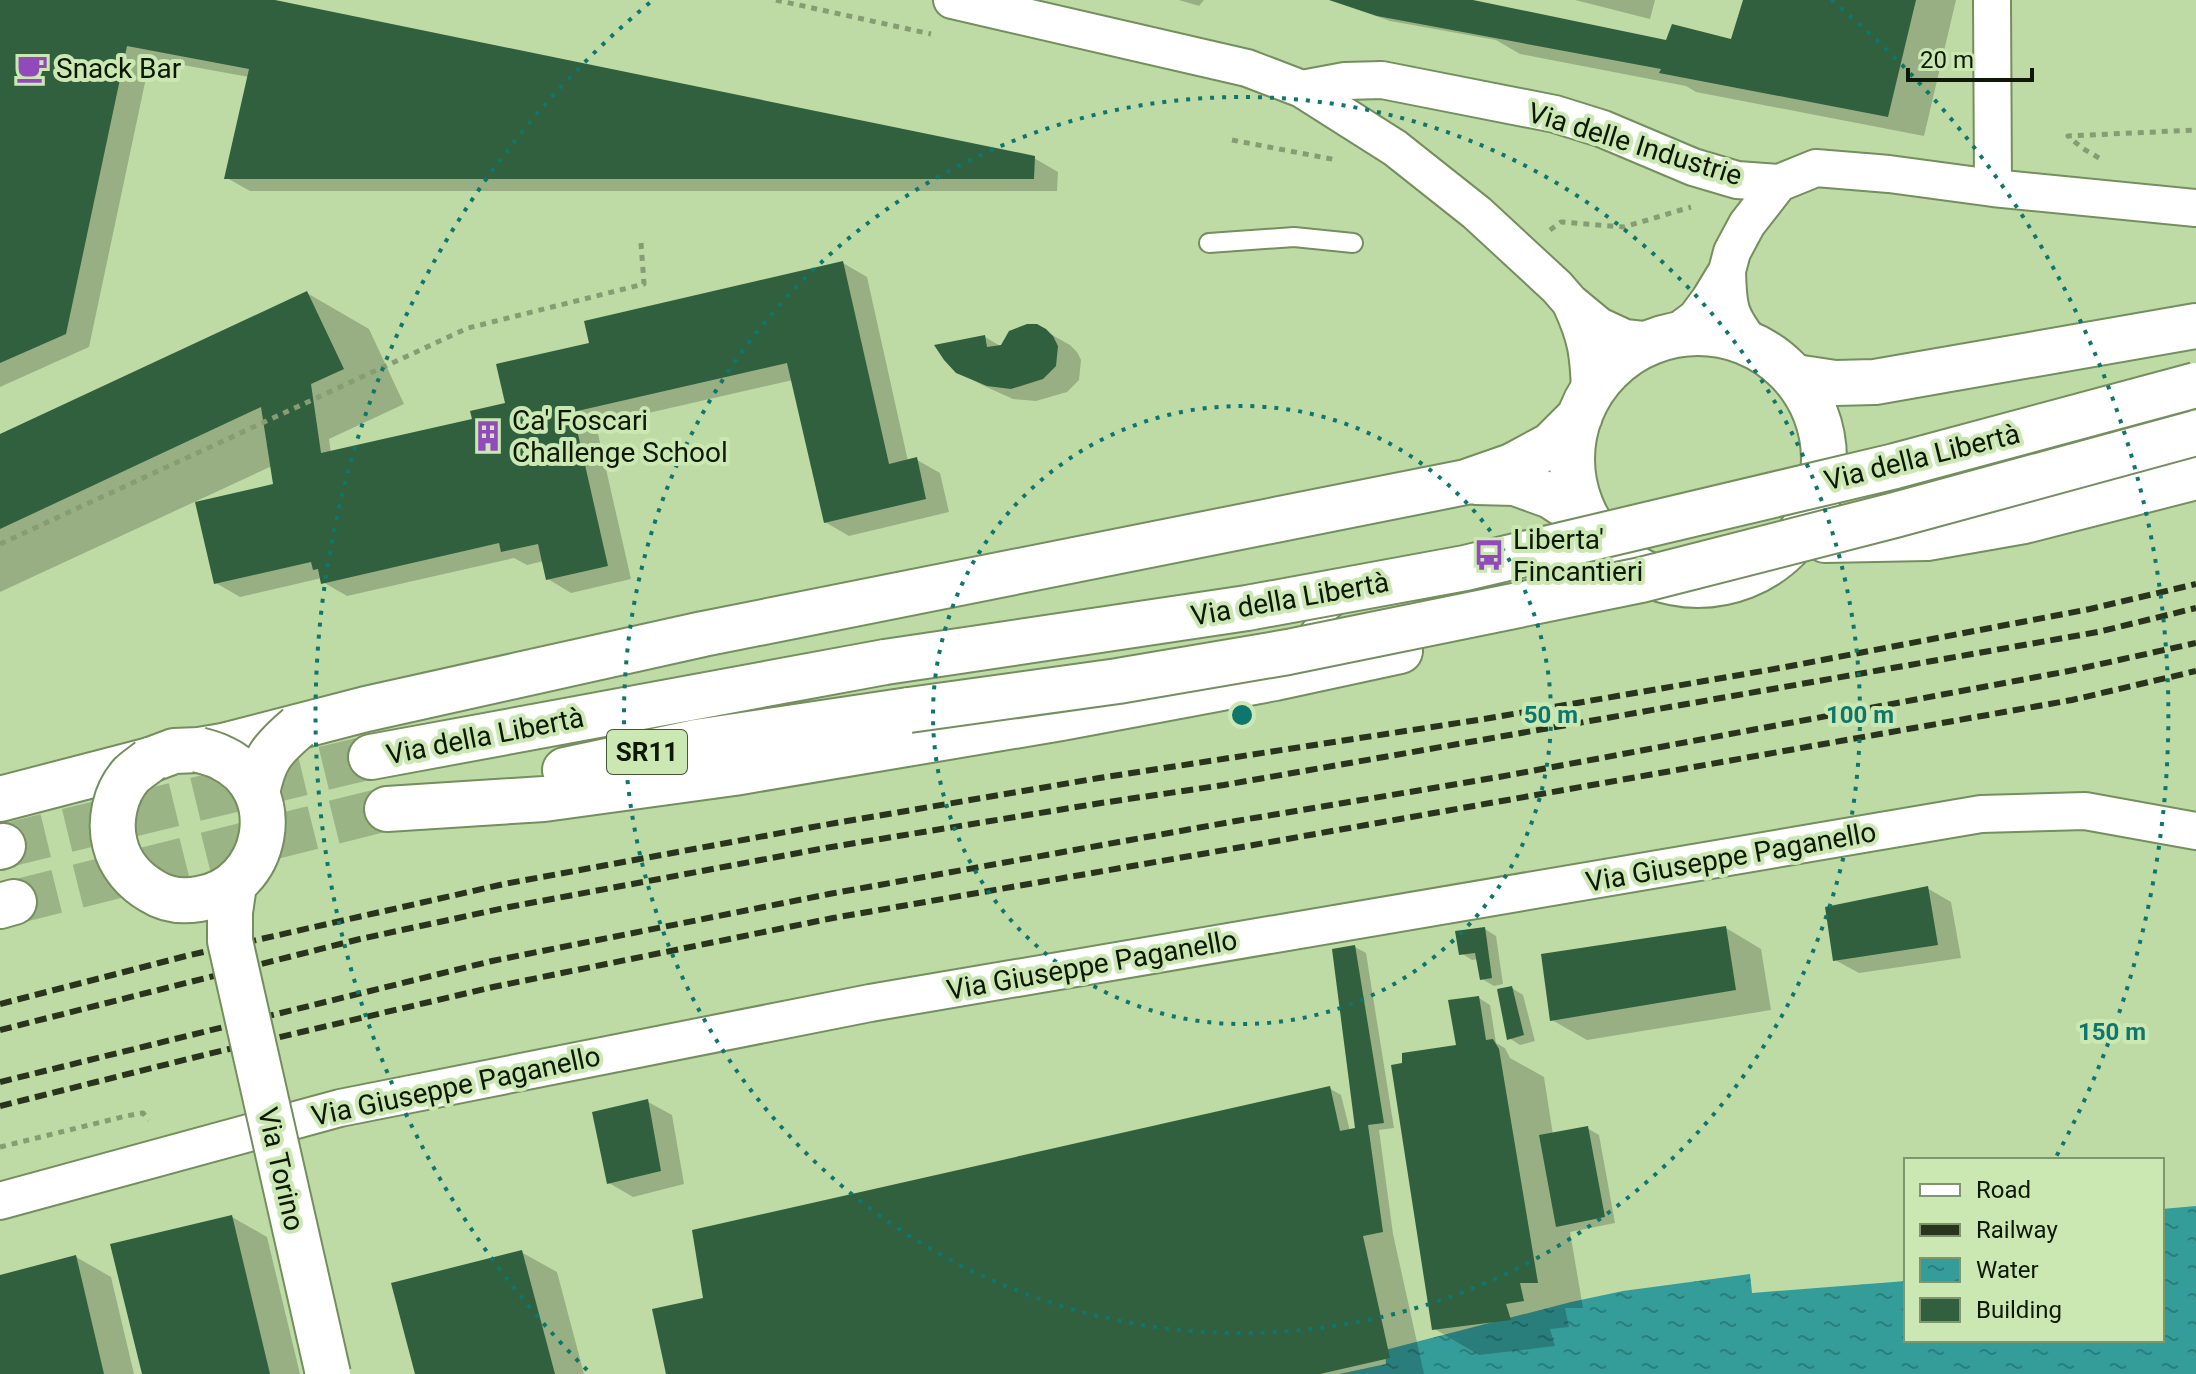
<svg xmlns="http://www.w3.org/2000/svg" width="2196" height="1374" font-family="Roboto,sans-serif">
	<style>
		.water { fill: url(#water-ripples) }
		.shadow { fill: #0003 }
		.building { fill: #30603d }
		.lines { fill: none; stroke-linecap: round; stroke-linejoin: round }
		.trunk-tunnel { stroke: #9bb486; stroke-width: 44; stroke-dasharray: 44 22; stroke-linecap: butt }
		.service-casing { stroke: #748e5d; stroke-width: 22 }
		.minor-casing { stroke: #748e5d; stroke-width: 40 }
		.tertiary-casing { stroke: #748e5d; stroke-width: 48 }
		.trunk-casing { stroke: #748e5d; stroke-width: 48 }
		.path { stroke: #869d73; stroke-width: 5; stroke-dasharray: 6 6; stroke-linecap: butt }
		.service { stroke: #fff; stroke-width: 18 }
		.minor { stroke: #fff; stroke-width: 36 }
		.tertiary { stroke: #fff; stroke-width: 44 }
		.trunk { stroke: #fff; stroke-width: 44 }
		.rail { stroke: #28341c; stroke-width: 6; stroke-dasharray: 12 6; stroke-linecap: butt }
		.tertiary-bridge-casing { stroke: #748e5d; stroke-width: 48; stroke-linecap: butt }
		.trunk-bridge-casing { stroke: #748e5d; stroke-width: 48; stroke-linecap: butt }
		.tertiary-bridge { stroke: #fff; stroke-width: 44 }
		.trunk-bridge { stroke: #fff; stroke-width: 44 }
		.ring { fill: none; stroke: #0f766e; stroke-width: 4; stroke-dasharray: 4 8 }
		.labels { text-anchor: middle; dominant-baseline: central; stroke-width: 8; stroke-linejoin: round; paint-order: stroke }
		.shield { fill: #cbe8b3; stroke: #475639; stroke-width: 2 }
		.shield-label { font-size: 26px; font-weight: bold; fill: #0e1805 }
		.poi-label { font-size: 28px; fill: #0e1805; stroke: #cbe8b3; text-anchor: start }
		.street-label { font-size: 28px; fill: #0e1805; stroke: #cbe8b3 }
		.centre { fill: #0f766e; stroke: #cbe8b3; stroke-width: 4 }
		.ring-label { font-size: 24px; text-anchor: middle; font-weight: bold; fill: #0f766e; stroke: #cbe8b3; stroke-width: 8; stroke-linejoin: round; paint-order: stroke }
	</style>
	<defs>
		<pattern id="water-ripples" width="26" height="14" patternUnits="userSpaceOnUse" patternTransform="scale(2)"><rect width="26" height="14" fill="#349d99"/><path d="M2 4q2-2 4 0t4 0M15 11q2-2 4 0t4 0" fill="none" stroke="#2a7f7b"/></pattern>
	</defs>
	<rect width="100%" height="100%" fill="#bedba6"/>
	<!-- water -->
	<path class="water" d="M2196 1206V1374H1339L1386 1364 1385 1350 1571 1302 1623 1291 1750 1274 1752 1293 1906 1281V1340H2162V1209Z"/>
	<!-- shadow -->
	<path class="shadow" d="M0 0H266L1034 158 1058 172 1057 191H250L227 178 249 77 150 59 89 347 0 387Z
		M1179 0H1204L1199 6Z
		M1330 0H1463L1668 43 1733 42 1744 0H1956L1924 136 1696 92 1686 86 1520 54 1496 40 1390 21Z
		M1575 0H1655L1650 19Z
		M843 263 867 277 908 461 917 460 940 473 949 512 849 536 825 522 793 380 596 425 631 579 571 593 548 579 544 561 527 565 514 558 347 596 323 582 322 578 240 597 216 583 275 485 272 466 0 592V436L307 293 369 329 404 404 329 439 331 453 474 420 508 404 592 344Z
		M1045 331 1070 345 1077 352 1081 360 1079 380 1067 392 1036 401 1013 399 982 385 957 371 985 337 1002 347Z
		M1927 888 1951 902 1961 958 1859 973 1835 960Z
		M1726 928 1761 949 1771 1010 1587 1040 1552 1020Z
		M1485 929 1496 936 1503 984 1494 986 1482 979 1478 959 1472 960 1461 953Z
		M1355 947 1366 953 1394 1128 1379 1130 1393 1234 1424 1374H668L706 1299 1329 1088 1341 1095 1350 1131 1358 1130Z
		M1512 988 1523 995 1535 1041 1520 1045 1509 1038Z
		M1479 998 1490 1005 1496 1043 1505 1048 1510 1058 1544 1077 1553 1135 1587 1128 1599 1135 1615 1223 1570 1232 1583 1308H1565L1569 1327 1550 1329 1555 1346 1479 1355 1433 1328 1458 1046Z
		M648 1102 672 1115 684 1184 633 1197 609 1183Z
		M232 1217 267 1237 300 1374H144Z
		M521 1252 557 1272 584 1374H417Z
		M76 1257 111 1277 134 1374H0V1277Z"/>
	<!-- building -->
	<path class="building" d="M0 0H275L1035 156 1034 179H224L249 69 127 46 66 334 0 363Z
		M1329 0H1473L1666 40 1672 24 1731 39 1743 0H1916L1888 117 1659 73 1661 69 1377 16Z
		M843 261 889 464 917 457 926 499 824 523 787 363 573 412 608 566 546 580 538 544 501 552 499 543 321 584 318 569 313 570 311 562 214 584 195 502 273 484 261 407 0 529V434L307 291 344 369 311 384 321 453 472 419 470 411 505 403 496 364 589 343 584 321Z
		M1027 324H1037L1046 329 1053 336 1058 346 1056 366 1043 379 1011 389 987 386 956 373 944 360 934 345 985 335 987 347 1001 345 1009 331Z
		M1928 886 1938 945 1833 961 1825 907Z
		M1726 926 1736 990 1550 1021 1541 954Z
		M1485 927 1492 978 1480 980 1475 953 1459 955 1455 931Z
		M1355 945 1384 1123 1368 1125 1383 1232 1363 1236 1390 1358 1320 1374H666L652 1309 703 1298 692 1230 1330 1086 1340 1131 1355 1128 1332 949Z
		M1512 986 1524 1035 1507 1040 1497 989Z
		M1479 996 1486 1040 1493 1039 1499 1049 1538 1283H1520L1524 1301 1506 1304 1511 1320 1432 1330 1391 1065 1402 1063V1053L1456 1045 1448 1000Z
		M648 1099 661 1171 607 1184 592 1112Z
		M1588 1126 1605 1217 1556 1227 1539 1135Z
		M232 1215 270 1374H142L110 1244Z
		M522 1250 555 1374H415L391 1283Z
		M76 1255 104 1374H0V1275Z"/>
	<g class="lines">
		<!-- trunk-tunnel -->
		<path class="trunk-tunnel" d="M3 846 371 757
			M14 902 387 809"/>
		<defs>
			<path id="service" d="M1209 243 1294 237 1353 243
				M1301 643 1317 621 1341 602"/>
			<path id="minor" d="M952 0 1247 68 1302 89 1395 148 1477 213 1557 287 1570 302 1599 326 1625 338 1652 341
				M1992 0 1993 188
				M1302 89 1345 81 1382 80 1555 114 1603 129 1693 167 1737 180 1779 183 1816 168 1889 174 1993 188 2196 208
				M1727 271C1728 309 1729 315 1752 345
				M1571 304C1587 338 1589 356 1590 393
				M1672 336 1696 318 1710 299 1727 271 1732 252 1747 224 1779 183
				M0 1201 340 1108 870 1003 1981 814 2085 811 2196 831"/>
			<path id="tertiary" d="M1572 459a126 126 0 1 1 252 0a126 126 0 1 1-252 0Z
				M1476 482 1515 483 1551 496 1588 520
				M150 760 174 751 199 750 223 746 366 709 703 634 1466 482 1512 466 1551 445 1580 416"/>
			<path id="trunk" d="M1795 377 1835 383 1875 382 2196 326
				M1825 540 1927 538 2024 521 2196 477
				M371 757 885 662
				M565 770 696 742 909 710
				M0 799 150 760
				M387 809 544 799 734 773 1061 718 1275 678 1400 651
				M0 847 3 846
				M0 906 14 902"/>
		</defs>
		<!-- service casing -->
		<use href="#service" class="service-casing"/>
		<!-- minor casing -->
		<use href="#minor" class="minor-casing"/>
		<!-- tertiary casing -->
		<use href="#tertiary" class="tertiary-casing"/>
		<!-- trunk casing -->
		<use href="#trunk" class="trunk-casing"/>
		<!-- path -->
		<path class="path" d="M776 0 931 34
			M1232 140 1337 160
			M2099 158 2082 148 2068 136 2196 130
			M1550 230 1561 222 1624 227 1691 207
			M0 544 468 328 644 284 641 243
			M0 1147 126 1116 143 1113 149 1120"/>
		<!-- service -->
		<use href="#service" class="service"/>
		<!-- minor -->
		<use href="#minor" class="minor"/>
		<!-- tertiary -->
		<use href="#tertiary" class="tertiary"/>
		<!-- trunk -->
		<use href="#trunk" class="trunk"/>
		<!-- rail -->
		<path class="rail" d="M0 1004 186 956 504 884 824 825 1099 778 1484 719 1780 668 2090 609 2196 584
			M0 1030 360 939 509 907 825 848 1101 803 1224 785 2098 632 2196 608
			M0 1082 492 961 829 894 1236 821 1499 777 2069 671 2196 643
			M0 1106 208 1054 493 987 833 918 1242 847 2072 700 2196 671"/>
		<defs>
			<path id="tertiary-bridge" d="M150 760C144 765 136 770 131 775 115 793 109 821 115 844 120 865 135 881 152 891 166 900 182 902 199 899 269 888 288 789 222 758 215 754 206 752 199 750
				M257 793C264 759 271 750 298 727
				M234 885 230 912V941L328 1374"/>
			<path id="trunk-bridge" d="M885 662 1247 608 1465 568 1895 466 2196 385
				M909 710 1118 681 1288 652 1641 580 1895 515 2196 433"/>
		</defs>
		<!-- tertiary-bridge casing -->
		<use href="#tertiary-bridge" class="tertiary-bridge-casing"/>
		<!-- trunk-bridge casing -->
		<use href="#trunk-bridge" class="trunk-bridge-casing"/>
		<!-- tertiary-bridge -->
		<use href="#tertiary-bridge" class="tertiary-bridge"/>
		<!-- trunk-bridge -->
		<use href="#trunk-bridge" class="trunk-bridge"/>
	</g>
	<!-- distance rings -->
	<g class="ring">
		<circle cx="1242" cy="715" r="309"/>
		<circle cx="1242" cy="715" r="618"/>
		<path d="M587 1370A926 926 0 0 1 653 0M1831 0A926 926 0 0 1 2056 1157"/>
	</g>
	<!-- icons -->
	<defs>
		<symbol id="cafe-bare" viewBox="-9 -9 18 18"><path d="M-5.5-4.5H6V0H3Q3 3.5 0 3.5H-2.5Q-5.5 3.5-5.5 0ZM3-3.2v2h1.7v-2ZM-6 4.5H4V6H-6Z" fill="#9249bb" stroke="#cbe8b3" stroke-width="2.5" paint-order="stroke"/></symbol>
		<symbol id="building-bare" viewBox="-9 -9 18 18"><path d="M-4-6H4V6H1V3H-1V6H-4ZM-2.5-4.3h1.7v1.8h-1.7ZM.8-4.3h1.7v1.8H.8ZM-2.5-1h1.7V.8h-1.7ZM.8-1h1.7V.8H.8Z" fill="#9249bb" stroke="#cbe8b3" stroke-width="2.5" paint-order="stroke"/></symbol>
		<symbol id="bus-bare" viewBox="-9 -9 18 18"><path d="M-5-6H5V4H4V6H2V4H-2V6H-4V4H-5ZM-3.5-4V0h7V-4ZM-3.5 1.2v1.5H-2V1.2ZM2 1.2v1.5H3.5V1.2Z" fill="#9249bb" stroke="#cbe8b3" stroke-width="2.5" paint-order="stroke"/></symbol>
	</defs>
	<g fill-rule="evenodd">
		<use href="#cafe-bare" x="10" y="46" width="44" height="44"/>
		<use href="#building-bare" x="466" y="414" width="44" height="44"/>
		<use href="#bus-bare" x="1467" y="533" width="44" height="44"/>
	</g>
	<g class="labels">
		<!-- shield labels -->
		<rect class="shield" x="607" y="730" width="80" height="44" rx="6"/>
		<g class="shield-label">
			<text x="647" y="752">SR11</text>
		</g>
		<!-- poi labels -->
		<g class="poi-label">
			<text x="56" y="68">Snack Bar</text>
			<text x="512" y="420">Ca' Foscari<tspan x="512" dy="32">Challenge School</tspan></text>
			<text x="1513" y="539">Liberta'<tspan x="1513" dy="32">Fincantieri</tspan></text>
		</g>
		<!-- street labels -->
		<g class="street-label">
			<text transform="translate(1635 144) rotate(17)">Via delle Industrie</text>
			<text transform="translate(1922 457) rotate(-14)">Via della Libertà</text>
			<text transform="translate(1290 599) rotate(-10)">Via della Libertà</text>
			<text transform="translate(485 736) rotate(-11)">Via della Libertà</text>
			<text transform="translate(1731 857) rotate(-10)">Via Giuseppe Paganello</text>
			<text transform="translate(1092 965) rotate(-10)">Via Giuseppe Paganello</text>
			<text transform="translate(456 1086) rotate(-12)">Via Giuseppe Paganello</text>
			<text transform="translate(281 1169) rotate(77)">Via Torino</text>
		</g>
	</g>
	<circle cx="1242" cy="715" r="12" class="centre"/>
	<g class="ring-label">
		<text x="1551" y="723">50 m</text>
		<text x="1860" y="723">100 m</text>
		<text x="2112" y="1040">150 m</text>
	</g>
	<!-- legend -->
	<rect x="1904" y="1158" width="260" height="184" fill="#cbe8b3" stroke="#7f956d" stroke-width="2"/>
	<rect x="1920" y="1184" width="40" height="12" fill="#ffffff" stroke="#7f956d" stroke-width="2"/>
	<text x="1976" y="1198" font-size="24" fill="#0e1805">Road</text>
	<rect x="1920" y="1224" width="40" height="12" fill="#28341c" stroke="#7f956d" stroke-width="2"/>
	<text x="1976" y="1238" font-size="24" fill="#0e1805">Railway</text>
	<rect x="1920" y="1258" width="40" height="24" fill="url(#water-ripples)" stroke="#7f956d" stroke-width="2"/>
	<text x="1976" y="1278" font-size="24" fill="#0e1805">Water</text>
	<rect x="1920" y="1298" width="40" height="24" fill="#30603d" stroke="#7f956d" stroke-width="2"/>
	<text x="1976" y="1318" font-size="24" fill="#0e1805">Building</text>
	<!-- scale -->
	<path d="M1908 68v12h124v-12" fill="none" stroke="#0e1805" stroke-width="4"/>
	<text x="1920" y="68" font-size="24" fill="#0e1805" stroke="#cbe8b3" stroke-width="6" paint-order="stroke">20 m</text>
</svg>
